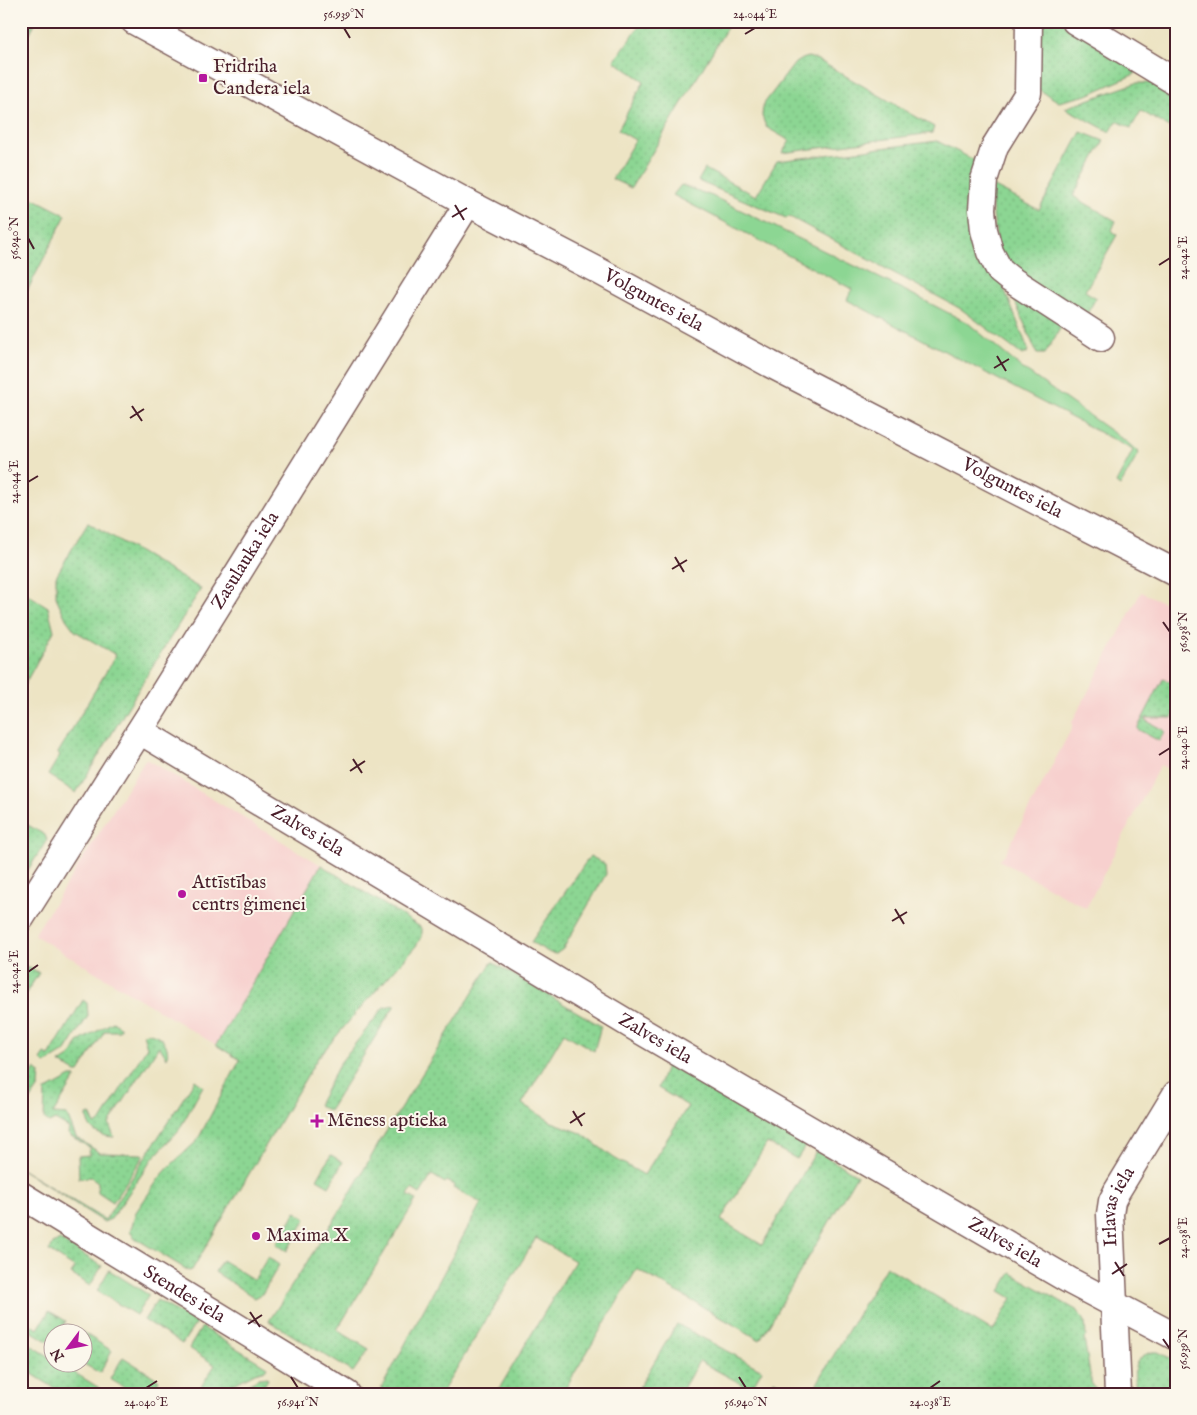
<svg xmlns="http://www.w3.org/2000/svg" width="1197" height="1415" font-family="'IM FELL English',serif">
	<style>
		.built { fill: #f7d0ce }
		.grass { fill: url(#grass-dots); stroke: #6b7a5f }
		.garden { fill: #8cd693; stroke: #6b7a5f }
		.lines { fill: none; stroke-linecap: round; stroke-linejoin: round }
		.minor-casing { stroke: #836461; stroke-width: 29 }
		.minor { stroke: #fff; stroke-width: 26 }
		.ticks { fill: none; stroke: #4a1f2b; stroke-width: 2 }
		.poi-dot { fill: #b5179e; stroke: #fbf7ec; stroke-width: 2 }
		.labels { text-anchor: middle; dominant-baseline: central; stroke-width: 4; stroke-linejoin: round; paint-order: stroke }
		.poi-label { font-size: 19px; fill: #4a1f2b; stroke: #fbf7ec; text-anchor: start }
		.street-label { font-size: 19px; fill: #4a1f2b; stroke: #fbf7ec }
		.neatline { fill: none; stroke: #4a1f2b; stroke-width: 2 }
		.ticks-label { font-size: 12px; text-anchor: middle; fill: #4a1f2b }
	</style>
	<defs>
		<pattern id="grass-dots" width="8" height="8" patternUnits="userSpaceOnUse" patternTransform="scale(1.25)"><rect width="8" height="8" fill="#8cd693"/><path d="M2 2h.1M6 6h.1" fill="none" stroke="#7ab77f" stroke-width="1.8" stroke-linecap="round"/></pattern>
	</defs>
	<rect width="100%" height="100%" fill="#fbf7ec"/>
	<filter id="ink" filterUnits="userSpaceOnUse"><feTurbulence type="fractalNoise" baseFrequency=".02" numOctaves="2"/><feDisplacementMap in="SourceGraphic" scale="10" xChannelSelector="R" yChannelSelector="G"/><feConvolveMatrix kernelMatrix="1 2 1 2 8 2 1 2 1" color-interpolation-filters="sRGB"/></filter>
	<filter id="wash" filterUnits="userSpaceOnUse"><feTurbulence type="fractalNoise" baseFrequency=".0096" numOctaves="4" result="noise"/><feDisplacementMap in="SourceGraphic" scale="20" xChannelSelector="R" yChannelSelector="G"/><feGaussianBlur stdDeviation="1.12" result="paint"/><feColorMatrix in="noise" values="0 0 0 0 0 0 0 0 0 0 0 0 0 0 0 0 0 1.4 0 .05"/><feComposite in="paint" operator="in"/></filter>
	<g filter="url(#wash)">
		<rect width="100%" height="100%" fill="#ede4c4"/>
		<!-- built -->
		<path class="built" d="M1141 592 1176 608V773L1160 765 1086 908 999 860 1005 854 1072 728V722Z
			M146 759 321 865 216 1045 34 935Z"/>
		<!-- grass -->
		<path class="grass" d="M21 21H36L21 50Z
			M643 21H731L631 188 612 179 635 140 618 130 644 81 614 61Z
			M1038 21H1067L1138 68 1135 74 1087 95 1059 102 1038 89Z
			M808 57 818 60 934 127 932 133 782 153 790 141 766 127 762 116 763 105 795 63 800 60Z
			M1136 83H1163L1176 100V131L1141 111 1131 128 1117 121 1110 132 1065 108Z
			M1081 132 1104 141 1073 196 1116 221 1112 230 1117 235 1085 291 1096 298 1083 321 999 259 989 184 1039 210Z
			M937 141 980 163 1000 278 1028 349 1027 353 1022 355 961 309 790 217 786 218 698 181 705 169 756 196 777 161Z
			M21 192 66 215 21 303Z
			M1007 282 1064 322 1045 354H1037Z
			M88 522 201 589 157 659 76 793 48 775 60 755 58 753 116 655 75 631 66 619 56 597V576Z
			M21 590 48 607 54 631 21 691Z
			M1163 679 1176 684V711L1172 718H1146L1145 720 1165 731 1159 741 1137 729Z
			M21 821 45 835 47 840 21 881Z
			M590 856 605 864 606 874 563 949 556 954 550 953 531 942Z
			M321 865 422 928V936L416 946 356 1013 317 1059 192 1270 189 1271 135 1238 130 1232 136 1212 160 1177 172 1164 197 1141 240 1060 216 1045Z
			M492 962 601 1026 594 1051 564 1033 522 1104 552 1122 581 1133 614 1158 644 1175 688 1106 658 1088 667 1064 806 1145 797 1159 767 1143 721 1220 762 1245 816 1151 857 1175 760 1340 637 1269 562 1394H496L575 1261 536 1238 441 1394H388L381 1389 481 1203 453 1188 455 1185 447 1181 445 1183 432 1175 420 1194 412 1189 408 1195 416 1200 337 1330 369 1349 353 1372 269 1321 343 1206 379 1143Z
			M21 966 30 968 39 973 21 1001Z
			M83 1000 87 1003 88 1016 66 1051 45 1064 41 1060 45 1054 49 1056Z
			M395 1005 329 1111 318 1105 340 1063 384 1007Z
			M113 1022 121 1028 119 1031H105L79 1072H76L60 1063 71 1056 78 1042Z
			M148 1033C161 1034 170 1045 167 1058L159 1046 109 1124 114 1137C100 1136 87 1131 87 1115L90 1114 95 1125 101 1121 147 1047 143 1034Z
			M35 1069 40 1073 39 1087 21 1115V1091Z
			M71 1077H76L53 1114 67 1115 76 1137 100 1153 141 1154 144 1155 113 1202 98 1192V1182L91 1177 79 1178 78 1156 90 1155 88 1152 90 1148 68 1134 69 1128 55 1120 49 1123 44 1119 45 1091Z
			M195 1080 203 1086 179 1130 153 1158 111 1219 104 1222 21 1169 105 1220Z
			M331 1155 343 1162 329 1186 317 1179Z
			M296 1212 306 1219 287 1251 276 1244Z
			M60 1240 102 1266 90 1286 71 1274 75 1268 49 1251 53 1244Z
			M268 1257 279 1265 262 1294 255 1298 215 1272 222 1260 254 1280Z
			M886 1266 993 1331 1012 1298 1000 1291 1011 1273 1078 1311 1085 1323 1086 1336 1084 1338 1092 1386 1096 1389 1097 1394H1011L997 1385 993 1394H811Z
			M157 1300 196 1323 182 1344 144 1320Z
			M49 1311 66 1321 59 1332H52V1344L21 1325V1319L38 1329Z
			M677 1324 762 1370 751 1389 699 1361 680 1394H635Z
			M202 1327 267 1367 265 1370 255 1373 215 1394H196L215 1365 189 1348Z
			M76 1328 112 1351 100 1373 82 1363V1332H74Z
			M21 1339 52 1358V1362L59 1363 109 1394H64L21 1367Z
			M1152 1352H1158L1176 1361V1394H1136C1135 1374 1129 1359 1152 1352Z
			M123 1357 159 1380 151 1394H135L110 1379Z
			M267 1377 268 1379 259 1394H228L259 1378Z
			M774 1380 797 1394H766Z"/>
		<!-- garden -->
		<path class="garden" d="M681 185 712 196 904 290 968 323 1023 369 1128 443 1139 453 1120 486 1116 483 1133 450 847 300 852 289 673 195Z
			M109 1270 149 1295 136 1315 97 1291Z"/>
	</g>
	<g filter="url(#ink)">
		<g class="lines">
			<defs>
				<g id="minor">
					<path id="s1" d="M134 21 468 203 597 270 770 364 1176 573"/>
					<path d="M1029 21 1028 93 995 146 984 180 982 210 984 230 990 252 1000 271 1010 279 1101 338"/>
					<path d="M1075 21 1176 82"/>
					<path id="s2" d="M140 731 631 1025 754 1097 1072 1282 1176 1337"/>
					<path id="s3" d="M21 918 149 716 468 203"/>
					<path id="s4" d="M21 1195 347 1394"/>
					<path id="s5" d="M1118 1394 1110 1214 1112 1201 1117 1191 1176 1094"/>
				</g>
			</defs>
			<!-- minor casing -->
			<use href="#minor" class="minor-casing"/>
			<!-- minor -->
			<use href="#minor" class="minor"/>
		</g>
	</g>
	<!-- ticks -->
	<path class="ticks" d="M344 28 350 38M745 34 755 28M455 205 464 220M452 217 467 208M28 238 34 249M1159 265 1170 258M997 356 1006 371M994 368 1009 359M132 406 142 421M130 418 144 409M28 482 38 476M675 557 684 572M672 569 687 560M1163 622 1170 632M1159 755 1170 748M353 759 362 773M350 771 365 761M895 909 904 924M892 921 907 912M28 972 38 965M573 1111 582 1126M570 1123 585 1113M1159 1244 1170 1238M1115 1262 1124 1276M1112 1274 1127 1264M250 1312 260 1327M248 1324 262 1315M1163 1339 1170 1349M291 1377 298 1388M739 1377 746 1388M146 1388 157 1381M930 1388 940 1381"/>
	<!-- markers -->
	<g class="poi-dot">
		<rect x="198" y="73" width="10" height="10" rx="2.5"/>
		<circle cx="182" cy="894" r="5"/>
		<path d="M314.5 1113.5h5v5h5v5h-5v5h-5v-5h-5v-5h5z"/>
		<circle cx="256" cy="1236" r="5"/>
	</g>
	<g class="labels">
		<!-- poi labels -->
		<g class="poi-label">
			<text x="213" y="67">Fridriha<tspan x="213" dy="22">Candera iela</tspan></text>
			<text x="192" y="883">Attīstības<tspan x="192" dy="22">centrs ģimenei</tspan></text>
			<text x="327" y="1121">Mēness aptieka</text>
			<text x="266" y="1236">Maxima X</text>
		</g>
		<!-- street labels -->
		<g class="street-label">
			<text stroke="none"><textPath href="#s1" startOffset="590">Volguntes iela</textPath></text>
			<text stroke="none"><textPath href="#s1" startOffset="995">Volguntes iela</textPath></text>
			<text stroke="none"><textPath href="#s3" startOffset="422">Zasulauka iela</textPath></text>
			<text stroke="none"><textPath href="#s2" startOffset="195">Zalves iela</textPath></text>
			<text stroke="none"><textPath href="#s2" startOffset="600">Zalves iela</textPath></text>
			<text stroke="none"><textPath href="#s5" startOffset="189">Irlavas iela</textPath></text>
			<text stroke="none"><textPath href="#s2" startOffset="1005">Zalves iela</textPath></text>
			<text stroke="none"><textPath href="#s4" startOffset="191">Stendes iela</textPath></text>
		</g>
	</g>
	<!-- margin -->
	<rect width="1197" height="1415" fill="none" stroke="#fbf7ec" stroke-width="55"/>
	<!-- north arrow -->
	<g transform="translate(68 1348) rotate(238)"><circle r="24" fill="#fbf7ec" stroke="#b4a19f"/>
	<path d="M0-4L9 19L0 12L-9 19Z" fill="#b5179e"/>
	<text y="-8" font-size="14" font-weight="bold" text-anchor="middle" fill="#4a1f2b">N</text>
	</g>
	<rect x="28" y="28" width="1142" height="1360" class="neatline"/>
	<g class="ticks-label">
		<text x="344" y="18">56.939°N</text>
		<text x="755" y="18">24.044°E</text>
		<text transform="translate(14 238) rotate(-90)" y="4">56.940°N</text>
		<text transform="translate(1183 258) rotate(-90)" y="4">24.042°E</text>
		<text transform="translate(14 482) rotate(-90)" y="4">24.044°E</text>
		<text transform="translate(1183 632) rotate(-90)" y="4">56.938°N</text>
		<text transform="translate(1183 748) rotate(-90)" y="4">24.040°E</text>
		<text transform="translate(14 972) rotate(-90)" y="4">24.042°E</text>
		<text transform="translate(1183 1238) rotate(-90)" y="4">24.038°E</text>
		<text transform="translate(1183 1349) rotate(-90)" y="4">56.939°N</text>
		<text x="146" y="1406">24.040°E</text>
		<text x="298" y="1406">56.941°N</text>
		<text x="746" y="1406">56.940°N</text>
		<text x="930" y="1406">24.038°E</text>
	</g>
</svg>
